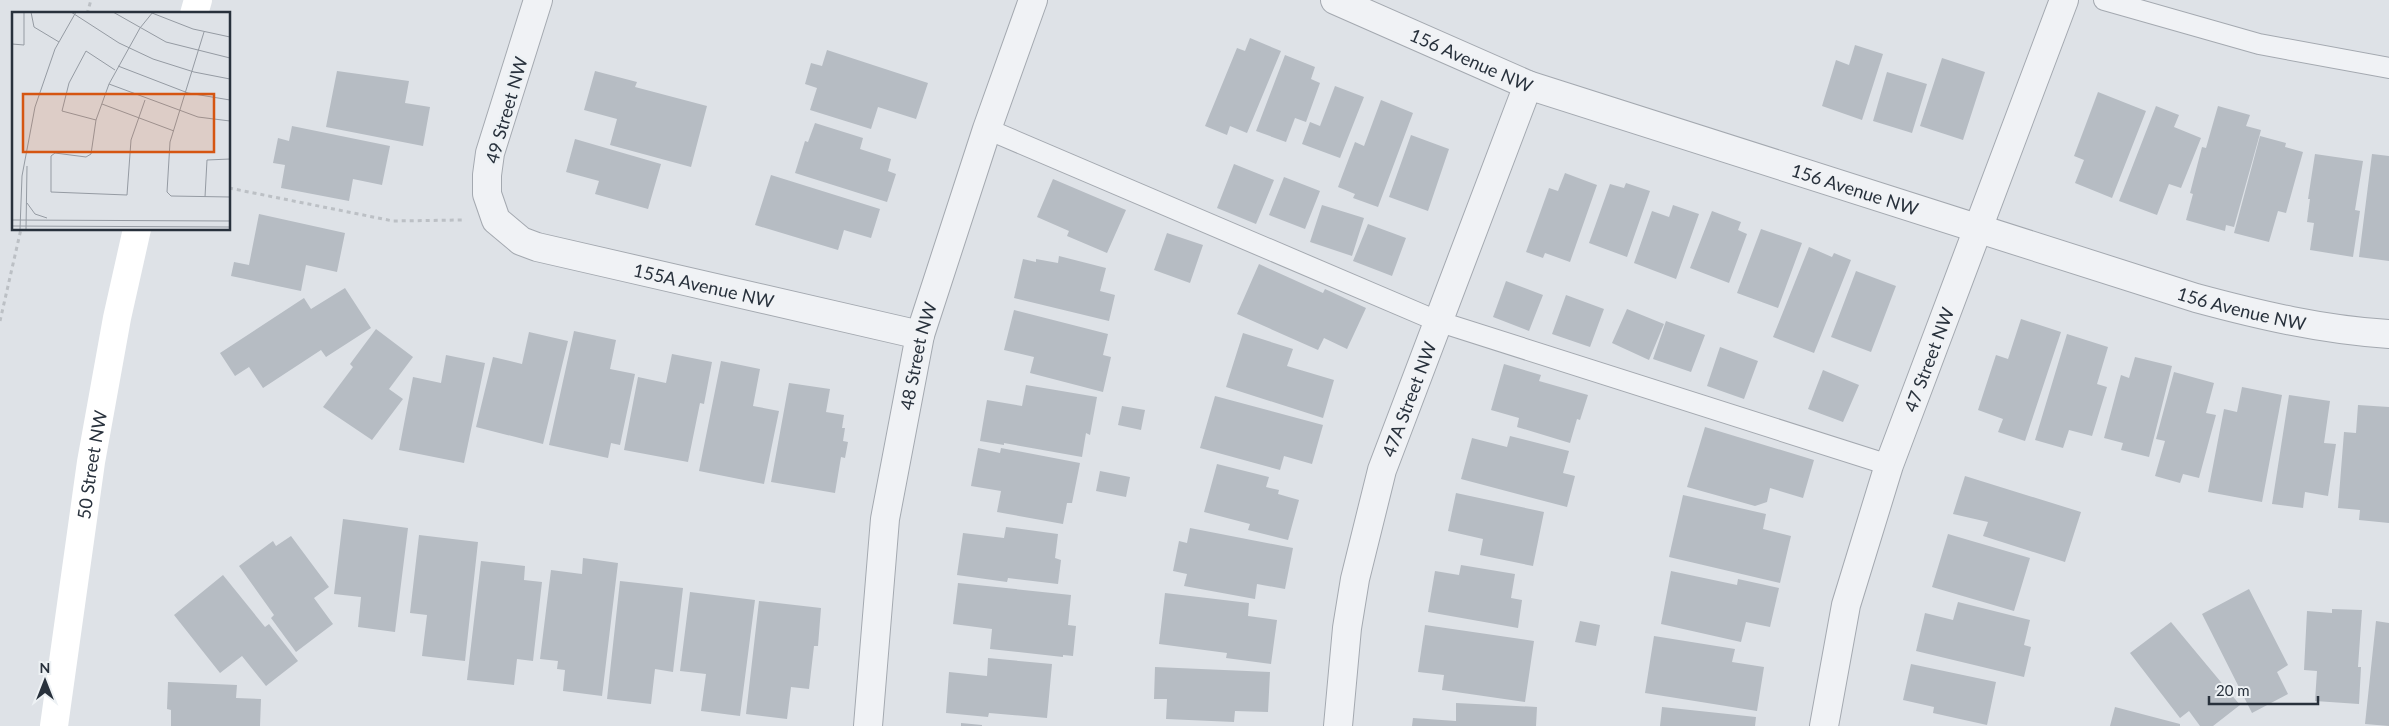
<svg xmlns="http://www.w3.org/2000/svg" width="2389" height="726" font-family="Lato,sans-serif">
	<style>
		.building { fill: #b6bcc3 }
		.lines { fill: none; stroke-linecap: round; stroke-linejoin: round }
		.lane-casing { stroke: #a4a9b0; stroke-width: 22 }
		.street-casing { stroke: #a4a9b0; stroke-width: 30 }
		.path { stroke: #bcc0c5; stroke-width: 3; stroke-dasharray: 4 4; stroke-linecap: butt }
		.lane { stroke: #f0f2f5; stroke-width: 20 }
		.street { stroke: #f0f2f5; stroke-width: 28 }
		.secondary { stroke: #fff; stroke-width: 28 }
		.labels { text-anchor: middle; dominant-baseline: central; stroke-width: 5; stroke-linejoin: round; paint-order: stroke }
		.street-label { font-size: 18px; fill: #28313c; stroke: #edf1f4 }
		.inset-road { fill: none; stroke: #959ba3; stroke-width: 1 }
		.view { fill: #d55511; fill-opacity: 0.15; stroke: #d55511; stroke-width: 2.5 }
		.inset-edge { fill: none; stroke: #28313c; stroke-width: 2.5 }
	</style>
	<rect width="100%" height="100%" fill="#dee2e7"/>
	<!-- building -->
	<path class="building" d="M1250 38 1281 51 1247 133 1230 126 1227 135 1205 126 1237 48 1245 51Z
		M1855 45 1883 54 1862 120 1822 106 1836 60 1849 65Z
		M827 50 928 83 916 119 878 107 871 129 810 110 817 88 805 84 811 63 822 66Z
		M1285 55 1315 67 1311 79 1320 83 1306 122 1295 118 1286 142 1256 131Z
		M1942 58 1985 72 1963 140 1920 126Z
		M337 71 409 81 405 103 430 107 423 146 326 127Z
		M595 71 637 82 635 87 707 106 691 167 610 145 617 119 584 110Z
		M1887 72 1927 84 1912 133 1873 121Z
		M1335 86 1364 97 1340 158 1302 144 1310 122 1320 126Z
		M2098 92 2146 111 2112 198 2075 183 2084 160 2074 156Z
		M1381 100 1413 113 1378 207 1353 198 1355 194 1338 187 1355 142 1364 146Z
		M2156 106 2179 115 2174 127 2201 138 2181 188 2169 184 2157 215 2119 201Z
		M2218 106 2250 115 2246 126 2261 130 2234 227 2226 225 2225 231 2186 220 2193 194 2190 193 2202 147 2206 148Z
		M815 123 863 138 860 149 891 159 888 171 896 174 887 202 795 173 805 141 808 142Z
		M292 126 390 146 382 185 353 179 349 201 281 188 285 165 273 163 278 138 289 141Z
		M1411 135 1449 149 1428 211 1389 197Z
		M2260 136 2286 143 2285 147 2303 152 2286 213 2278 211 2269 242 2234 233Z
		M575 139 661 164 648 209 595 194 599 181 566 172Z
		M2315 154 2363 161 2355 210 2360 211 2353 257 2310 250 2314 223 2307 222 2310 199H2308Z
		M2372 154 2389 156V261L2359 257Z
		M1234 164 1274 180 1256 224 1217 208Z
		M1565 173 1597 185 1570 262 1545 253 1543 258 1526 252 1549 188 1558 191Z
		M771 175 880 209 871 238 844 230 838 250 755 225Z
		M1284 177 1320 191 1305 229 1269 215Z
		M1053 179 1126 210 1107 253 1067 236 1069 231 1037 217Z
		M1626 183 1650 191 1627 257 1589 243 1610 184 1624 188Z
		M1322 205 1364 218 1352 256 1310 242Z
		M1673 205 1699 214 1676 279 1634 263 1652 211 1669 217Z
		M1712 211 1741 222 1738 230 1747 234 1729 283 1690 268Z
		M259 214 345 233 337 272 306 265 301 291 231 276 234 262 249 265Z
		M1368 224 1406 238 1392 276 1353 261Z
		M1761 229 1802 243 1778 308 1737 293Z
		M1167 233 1203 245 1190 283 1154 270Z
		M1809 247 1832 257 1834 253 1851 260 1814 353 1773 337Z
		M1059 256 1106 268 1100 291 1115 295 1109 321 1014 298 1023 259 1036 262V259L1058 263Z
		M1259 264 1323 293 1325 289 1366 308 1347 349 1324 338 1318 350 1237 314Z
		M1856 271 1896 286 1871 352 1831 337Z
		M1506 281 1543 295 1529 331 1493 317Z
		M345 288 371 328 326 357 321 350 263 388 249 367 235 376 220 353 304 298 311 309Z
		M1566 295 1604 309 1590 347 1552 334Z
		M1627 309 1664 324 1649 360 1612 343Z
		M1014 310 1108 334 1103 355 1111 357 1103 392 1030 373 1034 357 1004 350Z
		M2021 319 2061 332 2025 441 1998 432 2003 419 1978 410 1996 355 2008 359Z
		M1666 321 1705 335 1691 372 1653 359Z
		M376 329 413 357 389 389 403 399 372 440 323 407 353 367 350 364Z
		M574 331 616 340 610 369 635 374 620 445 611 443 608 458 549 445Z
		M529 332 568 341 543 444 476 427 493 357 522 364Z
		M1243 333 1293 349 1287 366 1334 380 1323 418 1226 387Z
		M2067 334 2108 347 2097 384 2107 387 2092 436 2069 430 2063 448 2035 440Z
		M1720 347 1758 361 1744 399 1707 386Z
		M672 354 712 362 704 404 700 403 688 462 624 450 638 377 666 383Z
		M446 355 485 363 464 463 399 450 413 377 441 383Z
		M2135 357 2172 366 2149 457 2121 450 2123 443 2104 438 2121 375 2129 378Z
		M721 361 760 369 753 406 779 411 764 484 699 471Z
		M1504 364 1541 375 1539 381 1588 395 1580 420 1577 419 1570 443 1517 427 1519 418 1491 410Z
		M1823 370 1859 385 1843 422 1808 409Z
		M2174 372 2214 383 2206 413 2216 415 2199 478 2183 474 2180 483 2155 476 2165 441 2156 439Z
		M789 383 830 389 826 412 844 415 842 428H845L843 441 848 442 845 458 841 457 835 493 771 482Z
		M1026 385 1097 397 1090 435 1086 433 1082 457 1004 443V445L980 441 987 400 1022 406Z
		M2242 387 2282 395 2262 502 2208 492 2224 409 2237 412Z
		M2289 395 2330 401 2324 443 2336 444 2328 496 2305 492 2303 508 2272 504Z
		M1215 396 1323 425 1312 464 1284 456 1280 470 1200 448Z
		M2358 405 2389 407V523L2359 520 2360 510 2338 508 2344 432 2356 433Z
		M1122 406 1145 410 1141 430 1118 425Z
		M1705 427 1814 460 1803 498 1770 488 1767 502 1755 506 1687 487Z
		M1510 436 1569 451 1563 473 1575 476 1567 507 1461 479 1472 438 1507 447Z
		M978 448 1000 453 1001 448 1080 463 1072 503H1067L1063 524 997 512 1001 491 971 486Z
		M1217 464 1269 477 1266 487 1279 490 1278 494 1299 500 1288 540 1248 530 1250 524 1204 512Z
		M1100 471 1130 477 1126 497 1096 491Z
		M1965 476 2081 512 2065 562 1983 536 1988 522 1953 514Z
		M1456 493 1544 512 1533 566 1480 555 1483 539 1448 531Z
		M1683 495 1766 514 1763 529 1791 536 1780 583 1669 557Z
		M343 519 408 528 395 632 358 627 361 597 334 594Z
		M1006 527 1058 534 1055 558 1061 560 1058 584 1008 578 1007 582 957 575 963 533 1004 538Z
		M1190 528 1293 548 1285 589 1257 584 1255 599 1184 586 1187 574 1173 571 1179 541 1187 543Z
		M1948 534 2030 558 2014 611 1932 587Z
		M419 535 478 542 465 661 422 656 427 615 410 613Z
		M291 536 329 587 314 598 333 624 296 652 271 618 274 615 239 566 273 541 276 546Z
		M583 558 618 563 602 696 563 691 565 670 557 669 558 661 540 659 551 570 582 574Z
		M481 561 525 566 524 580 542 582 533 661 517 659 514 685 467 680Z
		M1461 565 1515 574 1511 598 1522 600 1518 628 1428 612 1435 571 1459 575Z
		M1671 571 1737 585 1738 579 1779 588 1770 627 1746 622 1741 642 1661 624Z
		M223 575 265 627 269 624 298 661 266 686 242 656 220 673 174 615Z
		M620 581 683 588 673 672 655 669 651 704 607 699Z
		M958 583 1071 595 1068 625 1076 626 1073 656 1063 655V657L990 649 992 629 953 624Z
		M2249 589 2288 665 2277 672 2288 694 2252 713 2202 614Z
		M690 592 755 600 740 716 701 711 706 674 680 671Z
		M1165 593 1249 603 1248 616 1277 620 1271 664 1226 658 1227 653 1159 644Z
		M759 601 821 608 818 646H814L809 689 791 687 787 719 746 714Z
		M1958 602 2030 620 2024 645 2031 647 2024 677 1916 651 1925 613 1953 620Z
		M2332 609 2362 610 2358 667H2361L2359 704 2315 701 2317 671 2304 670 2307 611 2332 613Z
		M1580 621 1600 625 1596 646 1575 642Z
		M2376 621 2389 623V726L2365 724Z
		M2171 622 2240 705 2213 726H2200L2189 711 2180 718 2130 653Z
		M1425 625 1534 641 1525 702 1442 690 1444 675 1418 672Z
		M1654 636 1735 649 1732 662 1764 667 1757 711 1645 693Z
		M988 658 1052 664 1047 718 989 713 988 717 946 713 949 672 987 676Z
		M1911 664 1996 682 1987 725 1933 713 1934 707 1903 700Z
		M1155 667 1270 672 1268 712 1235 711 1234 722 1166 719 1167 699H1154Z
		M168 682 237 685 236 698 261 699 260 726H171V710L167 709Z
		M1456 703 1537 707 1536 726H1412L1413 718 1456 721Z
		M1662 707 1756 717 1755 726H1660Z
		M2115 707 2180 724V726H2110Z
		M961 723 982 725V726H961Z"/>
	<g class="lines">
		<defs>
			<path id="lane" d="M2104 0 2259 44 2389 68
				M987 129 1437 321 1889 465"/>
			<g id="street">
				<path id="s1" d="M538 0 490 153 487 175V194L496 220 521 241 537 247 920 335"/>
				<path id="s2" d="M1335 0 1528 85 2196 298C2259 315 2323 330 2389 334"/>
				<path id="s3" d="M868 726 885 519 920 335 987 129 1033 0"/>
				<path id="s4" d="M1338 726 1347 628 1355 579 1382 470 1528 85"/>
				<path id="s5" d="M1824 726 1846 605 1889 465 2064 0"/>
			</g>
		</defs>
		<!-- lane casing -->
		<use href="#lane" class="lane-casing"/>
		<!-- street casing -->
		<use href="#street" class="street-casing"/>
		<!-- path -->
		<path class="path" d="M87 14 91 0
			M229 188 393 221 462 220
			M0 321 21 229"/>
		<!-- lane -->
		<use href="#lane" class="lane"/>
		<!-- street -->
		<use href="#street" class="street"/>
		<!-- secondary -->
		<g class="secondary">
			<path d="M194 14 198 0"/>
			<path id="s6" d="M54 726 91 462 117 318 137 229"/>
		</g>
	</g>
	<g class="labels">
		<!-- street labels -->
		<g class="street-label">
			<text stroke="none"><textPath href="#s2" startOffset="149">156 Avenue NW</textPath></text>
			<text transform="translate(506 110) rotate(-74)">49 Street NW</text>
			<text stroke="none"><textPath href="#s2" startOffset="554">156 Avenue NW</textPath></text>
			<text stroke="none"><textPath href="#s1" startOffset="450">155A Avenue NW</textPath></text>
			<text stroke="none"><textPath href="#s2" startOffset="959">156 Avenue NW</textPath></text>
			<text stroke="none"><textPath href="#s3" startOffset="374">48 Street NW</textPath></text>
			<text stroke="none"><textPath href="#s5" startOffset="382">47 Street NW</textPath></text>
			<text stroke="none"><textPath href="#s4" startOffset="336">47A Street NW</textPath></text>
			<text stroke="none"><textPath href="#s6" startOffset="264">50 Street NW</textPath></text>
		</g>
	</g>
	<!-- overview -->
	<g transform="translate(12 12)">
		<rect width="218" height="218" fill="#dee2e7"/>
		<path class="inset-road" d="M19 0 22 15 47 30M59 0 107 31 141 47 182 60 218 67M101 0 154 30 218 46M140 1 181 17 218 25M192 20 158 130 155 180 159 184 218 185M0 32 12 33V0M106 54 176 81 218 88M97 72 186 105 218 109M133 88 119 128 115 183 39 180V144L43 141 74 145 79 142 84 108 97 72 128 16 141 0M90 92 162 119M84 108 50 99 57 71 74 39 103 58M193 185 195 148 218 147M15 191 23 202 35 206M0 208 218 209M0 214 218 215M8 217 10 164 23 95 43 37 64 0M14 217 15 154"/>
		<path class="view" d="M11 82H202V140H11Z"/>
		<rect width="218" height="218" class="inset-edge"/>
	</g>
	<!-- north arrow -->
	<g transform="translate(45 681)" stroke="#edf1f4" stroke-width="4" paint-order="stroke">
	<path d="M0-4L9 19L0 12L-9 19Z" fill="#28313c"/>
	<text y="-8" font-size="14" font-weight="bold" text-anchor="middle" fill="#28313c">N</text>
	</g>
	<!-- scale -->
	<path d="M2209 696v8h109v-8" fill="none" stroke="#28313c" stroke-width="2.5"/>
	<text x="2216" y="696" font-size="15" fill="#28313c" stroke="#edf1f4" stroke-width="4" paint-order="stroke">20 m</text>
</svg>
